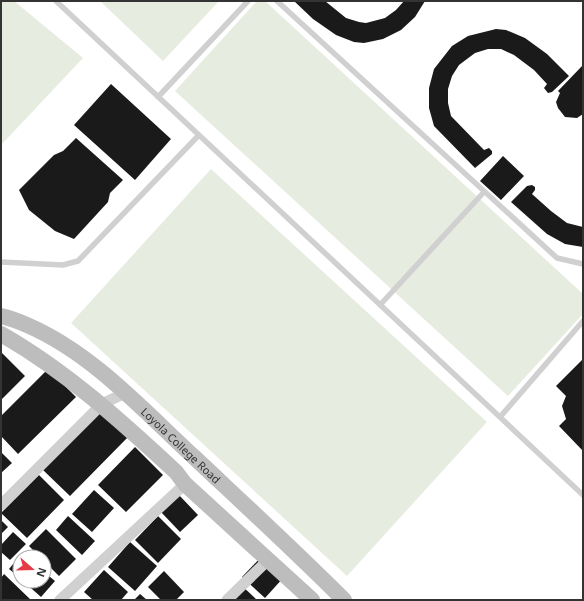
<svg xmlns="http://www.w3.org/2000/svg" width="584" height="601" font-family="'Noto Sans',sans-serif">
	<style>
		.green { fill: #e6ecdf }
		.building { fill: #1a1a1a }
		.lines { fill: none; stroke-linecap: round; stroke-linejoin: round }
		.lane { stroke: #d0d0d0; stroke-width: 5.5 }
		.street { stroke: #d0d0d0; stroke-width: 11 }
		.secondary { stroke: #bdbdbd; stroke-width: 16 }
		.labels { text-anchor: middle; dominant-baseline: central; stroke-width: 4; stroke-linejoin: round; paint-order: stroke }
		.street-label { font-size: 11px; fill: #333; stroke: #fff }
	</style>
	<rect width="100%" height="100%" fill="#fff"/>
	<!-- green -->
	<path class="green" d="M1 1H14L83 58 1 145Z
		M100 1H219L163 61Z
		M257 1H265L583 294V314L508 396 175 91Z
		M211 169 487 422 347 576 71 323Z"/>
	<!-- building -->
	<path class="building" d="M294 1H325L346 18 359 22 366 23 385 18 396 10 404 1H425L415 17 401 30 383 39 364 43 354 42 336 35 313 19Z
		M496 29 506 30 525 38 547 54 569 76 552 92 548 93 544 88 547 84 534 70 514 55 501 49H488L475 53 459 65 452 76 448 89V103L451 116 484 150 489 148 492 151V154L475 168 434 126 429 108V88L434 69 452 46 468 36Z
		M583 65V114L577 118 565 117 558 108 556 102 560 93 558 91Z
		M111 84 171 139 135 180 74 125Z
		M76 138 123 180 110 193 108 202 74 239 55 231 29 210 19 190 54 155 63 151Z
		M503 156 524 176 501 200 480 181Z
		M532 185 535 187V190L532 194 551 211 567 223 583 227V247L565 244 547 234 511 202 527 186Z
		M1 352 25 376 1 400Z
		M583 359V451L559 426 566 419 562 406 566 396 556 386Z
		M48 369 76 397 18 454 1 436V416Z
		M101 410 128 437 70 496 43 470Z
		M135 447 163 475 126 512 98 485Z
		M1 452 12 463 1 473Z
		M39 475 64 500 27 538 1 513Z
		M94 490 114 508 92 532 72 514Z
		M179 495 198 515 180 532 161 512Z
		M68 516 95 541 82 555 56 530Z
		M158 516 181 539 158 563 135 540Z
		M1 520 8 527 1 534Z
		M46 529 76 559 59 576 44 561V557H40L29 546Z
		M13 532 26 544 10 560 1 552V545Z
		M130 542 157 566 135 591 108 567Z
		M22 553 27 557H20V578L9 569Z
		M262 556 284 577 265 598 242 577Z
		M104 570 128 592 121 600H93L84 592Z
		M164 571 184 592 176 600H161L148 587Z
		M44 572 55 581 41 597 23 581H44Z
		M4 574 31 600H1V578Z
		M239 583 257 600H223Z
		M140 594 147 600H134Z"/>
	<g class="lines">
		<!-- lane -->
		<path class="lane" d="M56 1 583 495
			M277 1 557 258 583 264
			M158 97 248 1
			M1 262 63 265 78 261 199 135
			M380 305 484 192
			M500 417 583 321"/>
		<!-- street -->
		<path class="street" d="M1 505 102 404 125 393
			M60 600 185 484
			M227 600 268 560"/>
		<!-- secondary -->
		<g class="secondary">
			<path id="s1" d="M1 316C10 318 18 321 27 325 92 353 143 410 195 458 245 505 295 551 344 600"/>
			<path d="M1 334C66 371 121 421 176 472L185 484 312 600"/>
		</g>
	</g>
	<g class="labels">
		<!-- street labels -->
		<g class="street-label">
			<text stroke="none"><textPath href="#s1" startOffset="224">Loyola College Road</textPath></text>
		</g>
	</g>
	<!-- border -->
	<rect width="584" height="601" fill="none" stroke="#333333" stroke-width="4"/>
	<!-- north arrow -->
	<g transform="translate(32 569) rotate(110)"><circle r="19" fill="#ffffff" stroke="#adadad"/>
	<path d="M0-3L7 15L0 10L-7 15Z" fill="#e63946"/>
	<text y="-6" font-size="11" font-weight="bold" text-anchor="middle" fill="#333333">N</text>
	</g>
</svg>
